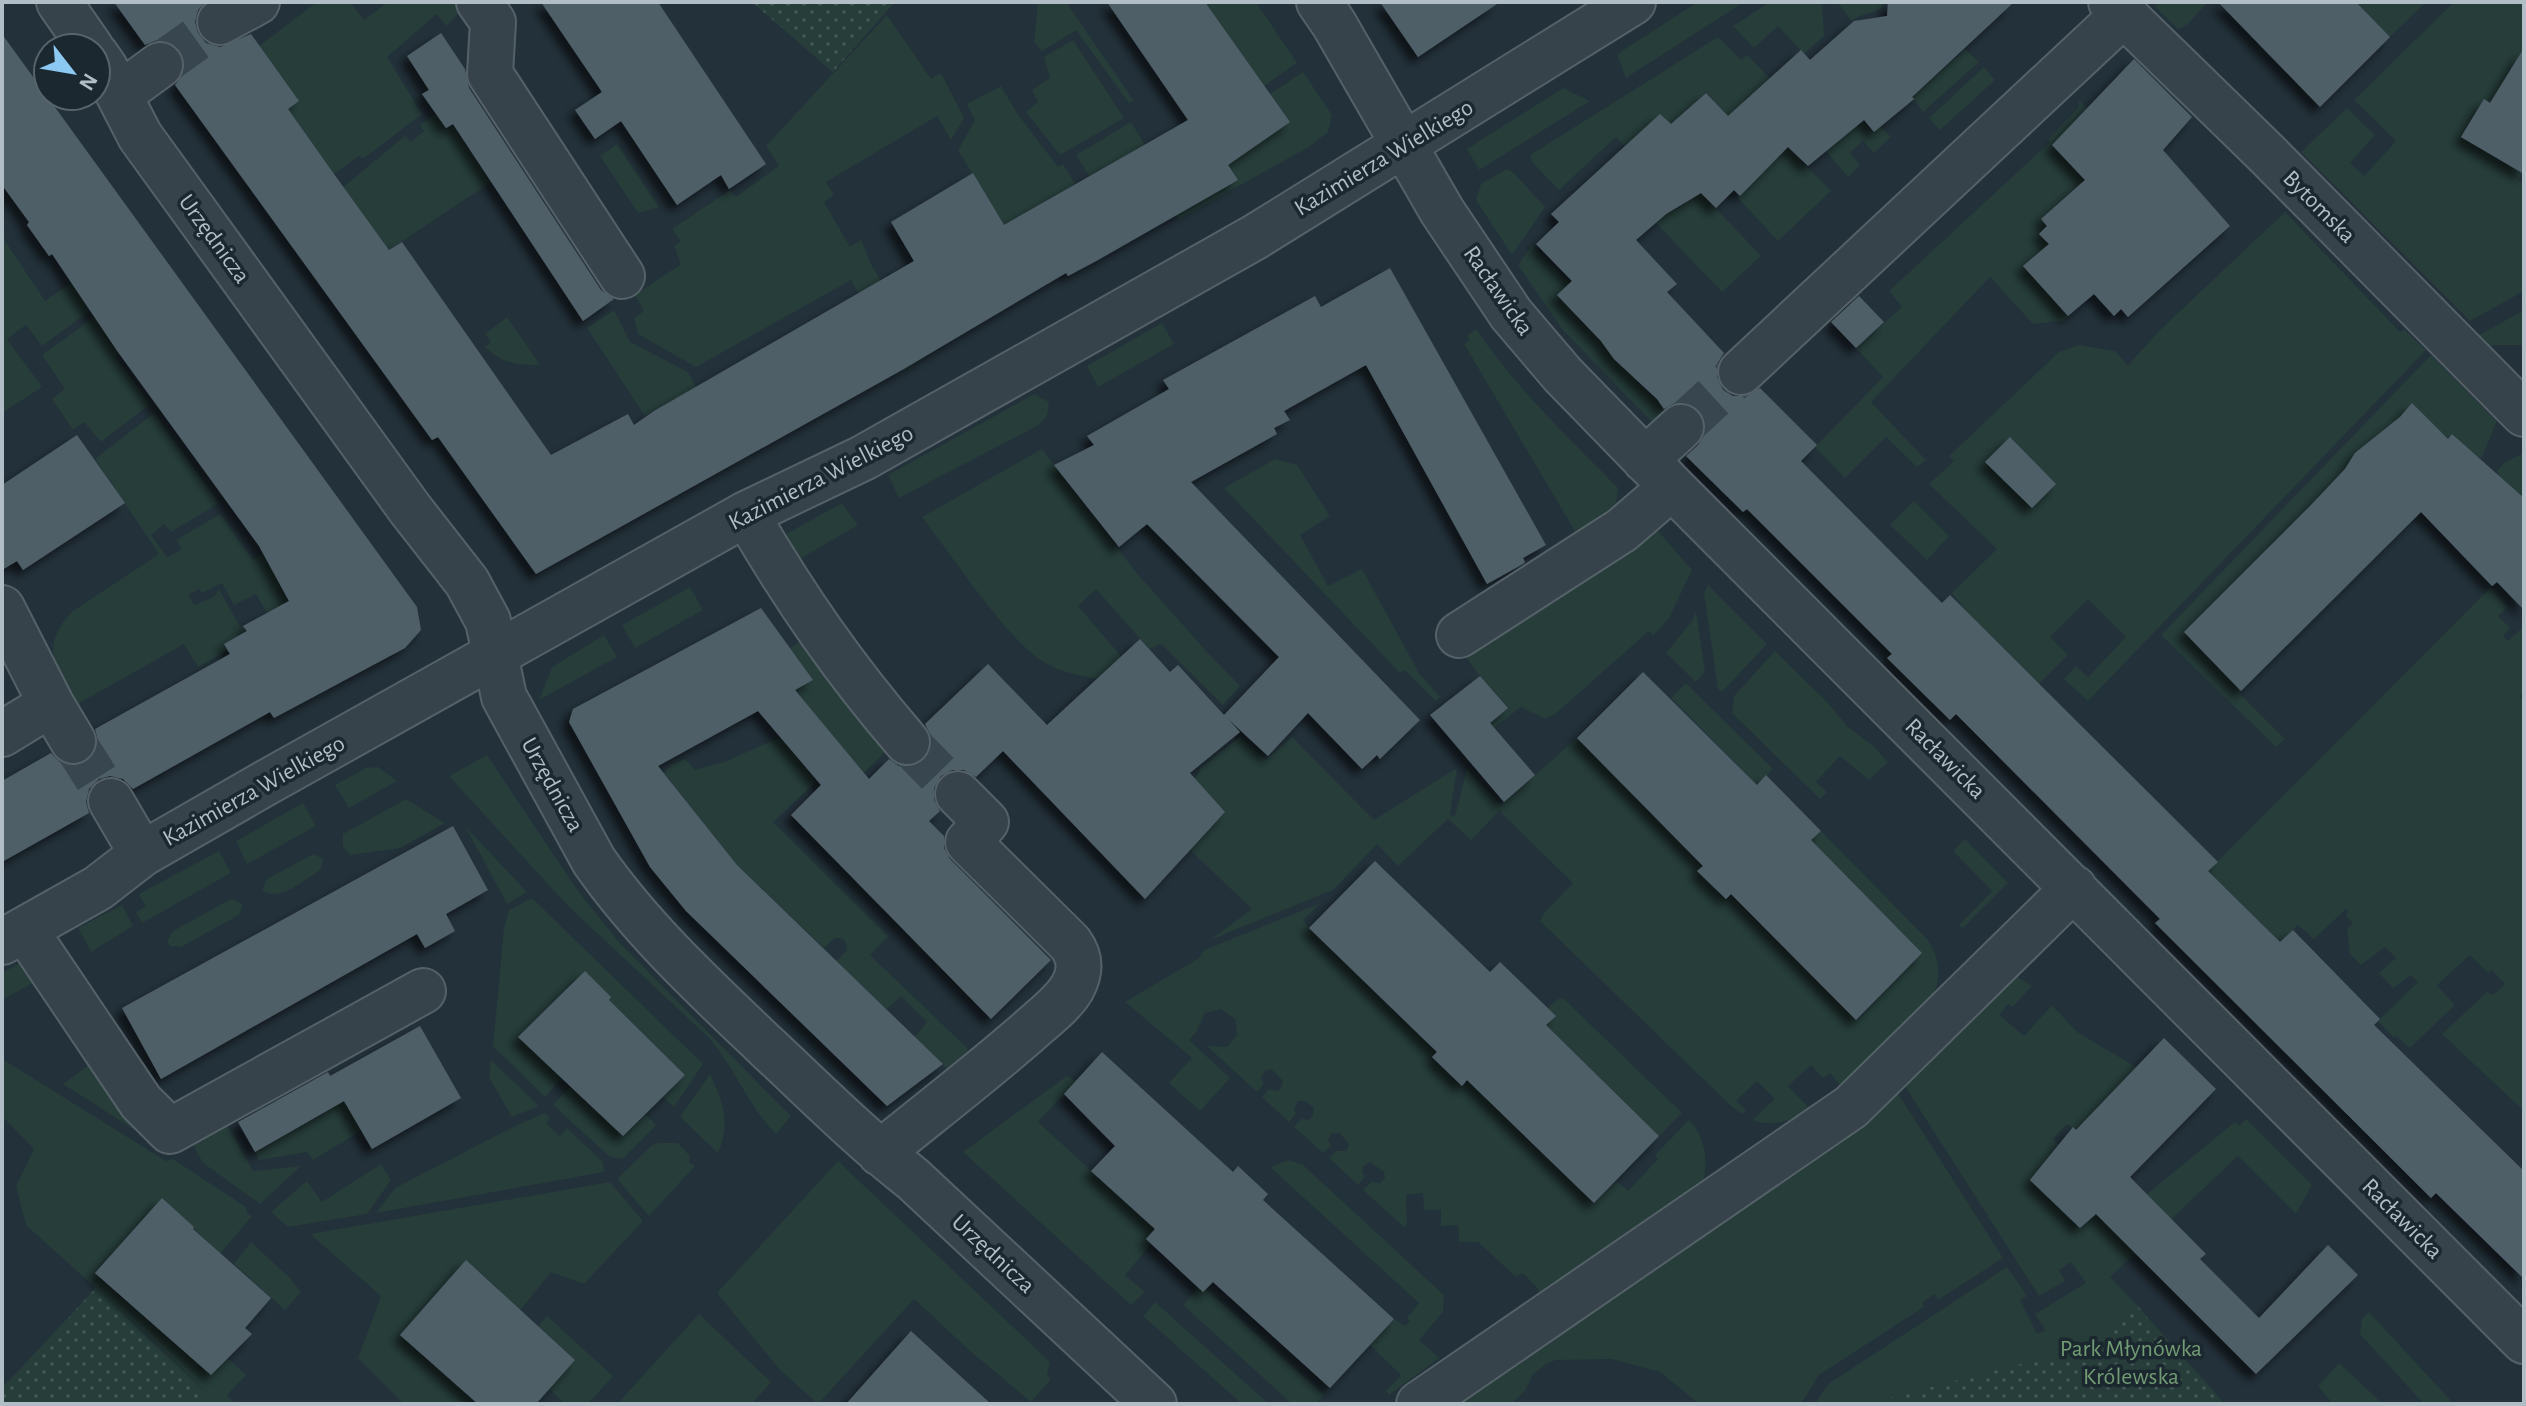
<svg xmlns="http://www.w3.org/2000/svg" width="2526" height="1406" font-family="'Alegreya Sans',sans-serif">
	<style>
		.green { fill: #263d3a }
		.park { fill: url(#park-dots) }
		.building { fill: #4f5e68; filter: url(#shadow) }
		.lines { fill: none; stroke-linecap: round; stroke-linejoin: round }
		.minor-tunnel { stroke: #38464f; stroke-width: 44; stroke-dasharray: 44 22; stroke-linecap: butt }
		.minor-casing { stroke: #556168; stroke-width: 48 }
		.minor { stroke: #37434a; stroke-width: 44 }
		.labels { text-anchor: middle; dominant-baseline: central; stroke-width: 7; stroke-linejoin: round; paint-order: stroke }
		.street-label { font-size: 24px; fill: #b2bec6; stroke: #1c282f }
		.park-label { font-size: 24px; fill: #719b73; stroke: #1c282f }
	</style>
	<defs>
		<pattern id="park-dots" width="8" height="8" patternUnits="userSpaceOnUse" patternTransform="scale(2)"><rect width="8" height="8" fill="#263d3a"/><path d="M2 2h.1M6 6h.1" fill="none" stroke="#435755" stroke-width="1.8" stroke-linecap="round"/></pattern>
		<filter id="shadow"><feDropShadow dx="-7" dy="7" stdDeviation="4" flood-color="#0009"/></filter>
	</defs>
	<rect width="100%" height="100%" fill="#23313a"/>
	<!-- green -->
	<path class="green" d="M317 2H350L364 20 388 2H465L467 5 446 26 437 14 387 57 422 114 363 159 359 156 334 174 287 109 259 46Z
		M1038 2H1066L1134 101 1129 103 1076 30 1042 51 1034 42Z
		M1205 2H1256L1297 63 1264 86Z
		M1698 2H1744L1626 78 1617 54Z
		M1770 2H1822L1824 36 1804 54 1778 26 1754 48 1733 26Z
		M1837 2H1882L1883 7C1874 15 1862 12 1852 21Z
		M2160 2H2208L2187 25 2178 29 2155 7Z
		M2356 2H2426L2390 37Z
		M2454 2H2524V55L2490 103 2484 99 2461 137 2522 173 2518 180 2524 184V291L2470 321 2301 152 2347 108 2375 135 2350 163 2364 176 2396 141 2354 100Z
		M887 15 931 79 941 73 964 118 951 140 937 116 826 182 834 195 824 202 850 247 861 240 871 264 925 357 903 371 851 280 696 367 638 334 634 318 644 311 635 295 681 264 674 246 681 241 672 229 730 190 736 197 779 166 766 146Z
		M1718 37 1741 60 1747 55 1770 78 1728 116 1706 92 1671 124 1625 147 1616 137 1559 190 1532 162 1530 155Z
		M1073 40 1124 118 1060 155 1026 112 1038 102 1032 90 1050 78 1044 57Z
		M1965 49 1979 62 1923 112 1912 97Z
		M1984 67 1995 80 1940 130 1929 118Z
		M1303 72 1332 115 1328 132 1309 147 1179 219 1176 214 1237 180 1228 165 1289 122 1270 94Z
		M1001 86 1017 113 1058 167 1063 164 1075 184 1027 212 1017 248 958 150 975 120 967 104Z
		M1563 88 1590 101 1479 170 1467 149Z
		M2079 100 2087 108 2052 145 2085 180 2041 219 2047 226 2040 234 2049 244 2023 266 2068 316 2063 321 2033 324 1990 277 1871 402 1926 460 1917 467 1886 437 1845 478 1815 447 1883 377 1856 348 1902 307 1889 291 2050 142 2048 139 2079 107Z
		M436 113 446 128 453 124 491 182 389 250 343 187 405 136 411 142 424 131 420 125Z
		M1863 121 1873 132 1880 126 1891 137 1874 153 1863 141 1850 153 1860 165 1848 177 1825 150Z
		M1131 122 1145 145 1089 176 1076 155Z
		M617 144 659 207 638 213 600 156Z
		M1788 147 1831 191 1778 241 1738 198Z
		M1507 169 1514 173 1545 207 1512 255 1476 200 1481 184Z
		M1697 188 1761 256 1722 292 1654 221Z
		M2285 212 2400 332 2404 329 2426 350 2088 701 2064 679 2076 666 2088 677 2126 637 2088 599 2050 637 2068 655 2039 684 1966 611 1952 593 1997 549 1929 484 1954 461 1949 456 2059 352 2079 345 2115 351 2128 365 2161 329Z
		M2 236 45 301 72 282 91 310 42 346 26 325 7 339 42 387 2 413Z
		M1532 245 1570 283 1558 295 1670 415 1657 427 1563 330 1518 265Z
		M614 310 630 342 688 372 696 387 645 416 587 328Z
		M2524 310V345H2472L2481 334Z
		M96 316 120 351 115 356 150 404 101 442 84 422 73 430 52 399 65 389 42 355Z
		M507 317 540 365C516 365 503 364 485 347L491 342 485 334Z
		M1162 323 1174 344 1098 387 1087 366Z
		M1476 329C1516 388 1568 437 1618 488L1616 504 1576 533 1464 344 1470 340 1467 336Z
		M2431 355 2497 421 2481 459 2454 440 2456 437 2453 434 2448 439 2412 403V410L2323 492 2315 507 2312 504 2309 506 2312 510 2290 525 2270 545 2269 547 2272 551 2262 560 2258 557 2256 559 2260 563C2240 577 2221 591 2210 613L2206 610 2204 612 2208 615 2184 632 2241 691 2239 693 2285 739 2276 747 2161 635Z
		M1034 394 1049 402 1047 416 1039 425 899 498 888 475Z
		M154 413 219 503 171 532 164 524 151 535 167 557 182 549 176 540 220 514 253 560 278 545 313 599 270 618 256 594 234 605 222 583 202 593 199 589 188 595 195 605 214 597 219 589 240 627 243 625 247 631 224 644 228 650 198 667 184 644 76 705C56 671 38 645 73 611L159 554 95 459Z
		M1042 449 1135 571 1208 653 1240 686 1223 705 1161 644 1149 649 1096 589 1078 606 1145 684C1115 681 1077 679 1049 665 1011 647 951 554 922 517Z
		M2524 453V505L2519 493 2514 495 2496 477 2499 474 2497 471 2505 462Z
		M1275 459 1297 465 1330 516 1300 535 1328 586 1362 569 1419 673 1440 697 1436 701 1405 670 1400 673 1224 488Z
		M1914 501 1949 536 1927 560 1890 525Z
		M842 503 858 525 793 563 781 537Z
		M1653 525 1692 570 1669 618 1653 636 1649 631 1554 715 1545 719 1521 707 1477 741 1474 737 1508 707 1479 675 1459 647Z
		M1708 585 1767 644 1722 692 1718 689 1704 593Z
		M690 587 703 610 635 648 622 625Z
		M2490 588 2507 607 2498 616 2510 628 2503 636 2508 641 2524 626V692L2520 696 2524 701V1111L2442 1034 2487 992 2493 995 2505 984 2492 970 2488 973 2470 955 2437 985 2455 1005 2410 1048 2396 1036 2394 1038 2378 1021 2418 982 2411 975 2393 988 2379 973 2396 958 2385 947 2361 965 2350 954 2347 929 2353 923 2347 917V908L2314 939 2298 925 2280 942 2208 871Z
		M1696 611 1705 671 1696 682 1666 653 1692 621Z
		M604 635 617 657 539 700 552 667Z
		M808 636 897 741 850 786 795 690 813 680 790 648Z
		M1775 651 1828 703 1848 727 1872 745 1888 762 1869 780 1840 756 1816 782 1827 792 1820 799 1732 713 1734 696Z
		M1686 683 1773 769 1757 785 1671 698Z
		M781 737 817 781 773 822 888 936 870 955 967 1048 968 1057 950 1072 915 1037 927 1022 901 996 887 1009 883 1006 836 961 847 950 846 943 842 938H835L824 948 737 865 664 773 671 765 685 759 695 770 724 762Z
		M1240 737 1266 760 1292 737 1374 820 1457 768 1450 815 1455 816 1467 769 1501 805 1577 738 1703 866 1698 871 1726 899 1731 894 1857 1020 1922 953 1811 840 1821 831 1928 940C1938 955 1942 976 1934 993 1927 1009 1858 1074 1841 1086L1830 1073 1823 1078 1811 1065 1788 1086 1810 1109C1789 1122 1775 1127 1752 1120L1775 1099 1757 1081 1736 1101 1746 1110 1742 1114 1731 1106 1540 921 1544 913 1573 883 1499 811 1471 840 1448 819 1398 866 1377 844 1333 890 1210 940 1252 909 1188 848 1225 813 1195 779 1201 768Z
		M487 755 578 891 618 941 791 1116 776 1134C748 1106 735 1068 709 1038L568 906 449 776Z
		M378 767 397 781 349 808 335 785 366 768Z
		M406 799 445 823 400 848 350 855 343 846V834Z
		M303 803 316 826 247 864 236 841Z
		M465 826 527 892 507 904Z
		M1965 839 2008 883 1963 928 1959 925 1992 891 1953 851Z
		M219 851 231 873 142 923 136 912 146 907 139 894Z
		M313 854 324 859 320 870C304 880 279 903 262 890L267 879Z
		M532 898 703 1064 674 1107 663 1097 685 1075 609 1000 518 1037 563 1077 545 1097 493 1046 504 928 509 910Z
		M231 899 243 904 239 915 181 947 170 946 167 941 173 931Z
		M1321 903 1303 920 1309 928 1437 1052 1433 1057 1467 1080 1594 1203 1617 1181 1628 1191 1658 1159 1655 1155 1689 1120C1705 1138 1709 1158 1703 1183L1523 1306 1540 1291 1523 1273 1516 1277 1478 1242H1459L1458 1225 1441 1226V1210H1424L1423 1193 1406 1195 1407 1226 1404 1227 1363 1190 1371 1182 1380 1183 1385 1178 1384 1172 1370 1162 1363 1167 1362 1172 1365 1177 1358 1185 1329 1158 1336 1151H1346L1349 1145 1340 1133 1331 1134 1328 1140 1331 1146 1323 1153 1294 1127 1302 1118 1307 1120 1312 1118 1314 1108 1305 1101H1298L1294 1109 1296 1114 1289 1122 1262 1097 1269 1089 1275 1091 1281 1089 1283 1081 1271 1069 1265 1071 1261 1078 1264 1084 1257 1092 1207 1046 1227 1047 1237 1035 1235 1019 1221 1009 1205 1013 1197 1031 1189 1040 1230 1078 1200 1111 1169 1083 1192 1058 1125 1002 1199 958 1204 950Z
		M122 905 133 926 91 952 78 928Z
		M25 960 44 977 2 1000V973Z
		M2013 974 2032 986 2013 1007 2008 1004 1999 1015 2024 1036 2052 1005 2077 1032 2136 1067 2076 1130 2067 1124 2053 1139 2060 1146 2080 1227 2097 1214 2147 1194 2235 1122 2239 1126 2246 1119 2312 1185 2296 1214 2238 1156 2110 1277 2134 1302 2087 1347 1865 1404H1815L1828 1384 2007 1267 2027 1296 2020 1300 2037 1334 2045 1330 2035 1314 2086 1283 2071 1262 2059 1270 2065 1281 2039 1296 1899 1077Z
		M1563 998 1682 1113 1659 1136 1546 1025 1555 1016 1548 1008 1558 999Z
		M2 1059 166 1161 173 1159 246 1207 247 1213 252 1216 220 1254 162 1198 95 1273 126 1302 129 1299 205 1370 222 1353 246 1375 227 1395 236 1404H218L151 1338 26 1225 16 1186 34 1149 2 1116Z
		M491 1060 539 1106 512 1117 489 1078Z
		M90 1064 152 1141 63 1084Z
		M710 1074C723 1102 731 1123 718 1153L680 1117Z
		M1067 1076 1076 1081 1038 1122 1155 1229 1146 1239 1151 1244 1125 1275 1145 1292 1131 1305 963 1152Z
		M1892 1084 2003 1258 1938 1300 1935 1294 1922 1303 1924 1307 1819 1375 1801 1404H1699L1660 1372 1612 1359 1555 1360 1545 1365 1533 1374 1525 1391 1511 1404H1455Z
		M572 1085 623 1136 645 1114 656 1125 623 1159 610 1157 553 1105Z
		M344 1101 361 1131 313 1160 307 1152 259 1160 255 1152Z
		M545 1113 550 1118 546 1123 560 1136 567 1128 603 1162 604 1172 376 1213 395 1188 517 1125Z
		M225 1121 253 1171 301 1166 260 1204 203 1163 190 1140Z
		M658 1143H678L690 1156 689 1162 695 1166 649 1216 617 1179 652 1145Z
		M1288 1160 1302 1164 1444 1295 1443 1312 1419 1340 1439 1358 1389 1395 1386 1391 1401 1375 1370 1345 1394 1319 1405 1326 1410 1321 1407 1318 1419 1303 1270 1167Z
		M838 1161 1050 1362 1047 1375 1051 1379 1031 1402 969 1350 914 1299 818 1404 780 1370 717 1293Z
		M381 1164 391 1180 367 1214 288 1227 271 1212 307 1181 322 1202Z
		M610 1182 643 1221 584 1284 551 1272 519 1312 497 1291 499 1289 466 1261 400 1335 431 1364 434 1362 478 1404H404L358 1358 381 1296 310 1234Z
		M251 1242 290 1278 301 1292 285 1310 234 1264Z
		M1199 1287 1206 1289 1324 1395 1316 1404H1292L1183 1305Z
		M1155 1302 1269 1404H1242L1143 1316Z
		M2369 1312 2454 1404H2424L2360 1334 2362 1319Z
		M699 1314 771 1382 752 1404H617Z
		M547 1316 613 1376 588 1404H565L549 1389 575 1360 538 1326Z
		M2339 1363 2383 1404H2333L2318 1386Z"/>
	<!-- park -->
	<path class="park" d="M752 2H895L833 72Z
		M96 1288 218 1404H2V1388Z
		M2134 1302 2225 1404H1865L2087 1347Z"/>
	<!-- building -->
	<path class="building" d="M114 2H206L198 10 195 22 198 33 206 43 220 47 251 34 299 101 288 109 334 174 389 250 402 242 551 455 628 414 634 425 654 411 914 261 891 222 973 173 1004 225 1188 120 1107 2H1205L1290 122 1228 165 1238 180 1098 260 1068 276 1066 273 902 370 536 574 438 437 432 440 175 85 183 74 185 63 181 51 169 42 157 40 145 45Z
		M541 2H658L766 164 729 189 721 175 677 205 621 121 595 139 575 110 602 92Z
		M1380 2H1500L1418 57Z
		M1888 2H2014L1912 97 1914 99 1874 132 1864 120 1808 166 1788 147 1740 196 1734 190 1716 208 1701 193 1666 214 1636 240 1677 284 1667 292 1724 353 1717 364V377L1723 390 1733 396H1746L1760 388 1817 445 1801 461 1942 603 1950 595 2183 827 2218 862 2208 871 2280 942 2293 930 2380 1019 2374 1025 2524 1171V1279L2436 1193 2431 1198 2155 923 2160 919 1956 714 1950 720 1887 658 1892 654 1747 509 1743 512 1686 456 1698 445 1705 434V422L1700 411 1688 403H1675L1664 409 1657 399 1614 359 1601 341 1557 295 1572 281 1536 244 1559 222 1551 214 1660 114 1671 124 1706 93 1728 116 1801 50 1810 60 1854 21 1887 16Z
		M2218 2H2356L2390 37 2320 107Z
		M441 33 465 69 469 88 601 290 614 299 583 321 453 124 446 128 422 94 429 90 407 56Z
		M2 34 417 607 421 630 405 648 274 718 270 712 133 789 123 779 110 776 99 779 89 789 86 802 89 813 2 862V781L51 753 60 762 73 766 86 762 95 752 98 741 95 729 230 654 224 644 247 631 243 626 289 601 259 546 118 352 52 254 49 256 27 225 29 222 2 185Z
		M2524 48V174L2461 137 2484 99 2490 103Z
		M2134 59 2192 117 2163 150 2230 226 2128 317 2121 309 2114 316 2094 294 2068 316 2023 266 2049 244 2039 234 2047 226 2041 219 2085 180 2052 145Z
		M1390 268 1546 545 1523 558 1525 562 1523 564 1487 584 1366 365 1284 411 1290 420 1274 428 1277 434 1191 482 1420 720 1380 759 1377 755 1362 769 1308 713 1268 756 1228 719 1240 732 1190 773 1225 812 1145 899 1003 751 976 777 964 770H952L941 776 934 788V800L940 811 929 821 944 836V848L950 859 1051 960 991 1019 791 815 821 785 758 711 658 766 737 865 943 1064 887 1106 686 911 650 867 569 722 573 709 761 608 813 680 795 690 869 779 889 759 899 766 911 767 924 761 931 750 932 738 925 724 988 664 1047 725 1140 639 1170 672 1178 665 1224 715 1279 657 1147 524 1119 547 1054 465 1094 445 1087 436 1169 389 1163 380 1315 296 1321 307Z
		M1859 296 1884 322 1856 348 1831 322Z
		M2412 403 2448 439 2452 434 2524 498V610L2497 582 2492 586 2421 512 2241 691 2184 632 2312 504 2345 469 2355 453 2400 417Z
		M77 435 125 503 23 570 17 561 2 570V485Z
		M2010 437 2056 484 2032 508 1985 462Z
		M1643 672 1757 785 1766 775 1821 831 1811 840 1922 953 1856 1020 1731 894 1726 899 1697 871 1703 866 1577 738Z
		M1480 676 1508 708 1490 723 1535 775 1504 802 1430 715Z
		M453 826 488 890 446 914 455 931 425 948 417 934 161 1079 122 1008Z
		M1375 861 1490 972 1500 962 1556 1016 1546 1025 1659 1136 1594 1203 1467 1080 1462 1086 1432 1057 1437 1052 1309 928Z
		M585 971 611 997 609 1000 685 1075 623 1136 518 1037Z
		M420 1026 461 1098 372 1149 344 1101 255 1152 238 1122 328 1072 336 1087 330 1076Z
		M2164 1038 2216 1089 2130 1177 2206 1254 2200 1259 2259 1318 2328 1245 2358 1275 2256 1374 2096 1214 2080 1228 2030 1180 2073 1127 2076 1130Z
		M1102 1052 1233 1172 1238 1166 1268 1194 1263 1200 1394 1319 1330 1388 1213 1282 1203 1292 1146 1239 1155 1229 1091 1171 1115 1146 1064 1094Z
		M162 1198 194 1227 193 1229 271 1298 245 1328 252 1334 211 1375 95 1273Z
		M466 1260 575 1360 536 1404H478L400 1335Z
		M911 1331 991 1404H846Z"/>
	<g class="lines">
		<!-- minor-tunnel -->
		<path class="minor-tunnel" d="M160 65 220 22
			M1681 427 1741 372
			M73 741 111 801
			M907 742 958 794"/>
		<defs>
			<path id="minor" d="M59 2 91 48
				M479 2 493 22 490 74 622 276
				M1319 2 1334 24 1442 211 1511 314 1563 375 1672 487 2524 1341
				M2111 2 2267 154 2524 414
				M220 22 257 2
				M96 55 105 68 140 136 410 509 467 582 488 621 504 697 594 861C643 931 707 990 768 1048 816 1093 862 1139 913 1179L1154 1404
				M119 95 160 65
				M1741 372 2124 14
				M1645 460 1681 427
				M746 514C795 598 844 669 907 742
				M2 608 51 704 73 741
				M1459 635 1622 530 1672 487
				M2 734 51 704
				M111 801 142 854
				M25 930 141 1102 170 1131 423 991
				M2 942 98 888 142 854 262 785 746 514 863 458 1255 237 1633 2
				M880 1153C929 1113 980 1074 1028 1032 1042 1019 1062 1005 1072 988 1081 972 1081 958 1070 943L968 842 986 822 958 794
				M1419 1404 1851 1107 2074 888"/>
		</defs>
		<!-- minor casing -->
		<use href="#minor" class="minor-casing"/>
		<!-- minor -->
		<use href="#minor" class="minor"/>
	</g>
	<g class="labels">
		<!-- street labels -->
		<g class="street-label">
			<text transform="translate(1384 158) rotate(-31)">Kazimierza Wielkiego</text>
			<text transform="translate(2319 207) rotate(45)">Bytomska</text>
			<text transform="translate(214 239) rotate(54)">Urzędnicza</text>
			<text transform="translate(1498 291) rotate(55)">Racławicka</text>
			<text transform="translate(821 478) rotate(-27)">Kazimierza Wielkiego</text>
			<text transform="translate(1945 759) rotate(45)">Racławicka</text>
			<text transform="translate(552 785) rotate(61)">Urzędnicza</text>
			<text transform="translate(254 791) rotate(-29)">Kazimierza Wielkiego</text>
			<text transform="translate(2402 1219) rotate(45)">Racławicka</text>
			<text transform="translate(993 1254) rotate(43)">Urzędnicza</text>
		</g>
		<!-- park labels -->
		<g class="park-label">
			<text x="2131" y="1349">Park Młynówka<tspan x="2131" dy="28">Królewska</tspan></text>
		</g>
	</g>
	<!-- border -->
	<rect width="2526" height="1406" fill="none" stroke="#b2bec6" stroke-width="8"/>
	<!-- north arrow -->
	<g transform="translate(72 72) rotate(121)"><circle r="38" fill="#1c282f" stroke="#58646b" stroke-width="2"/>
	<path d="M0-6L14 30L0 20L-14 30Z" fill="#8bc8f2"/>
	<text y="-12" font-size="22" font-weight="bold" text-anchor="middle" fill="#b2bec6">N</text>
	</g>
</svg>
